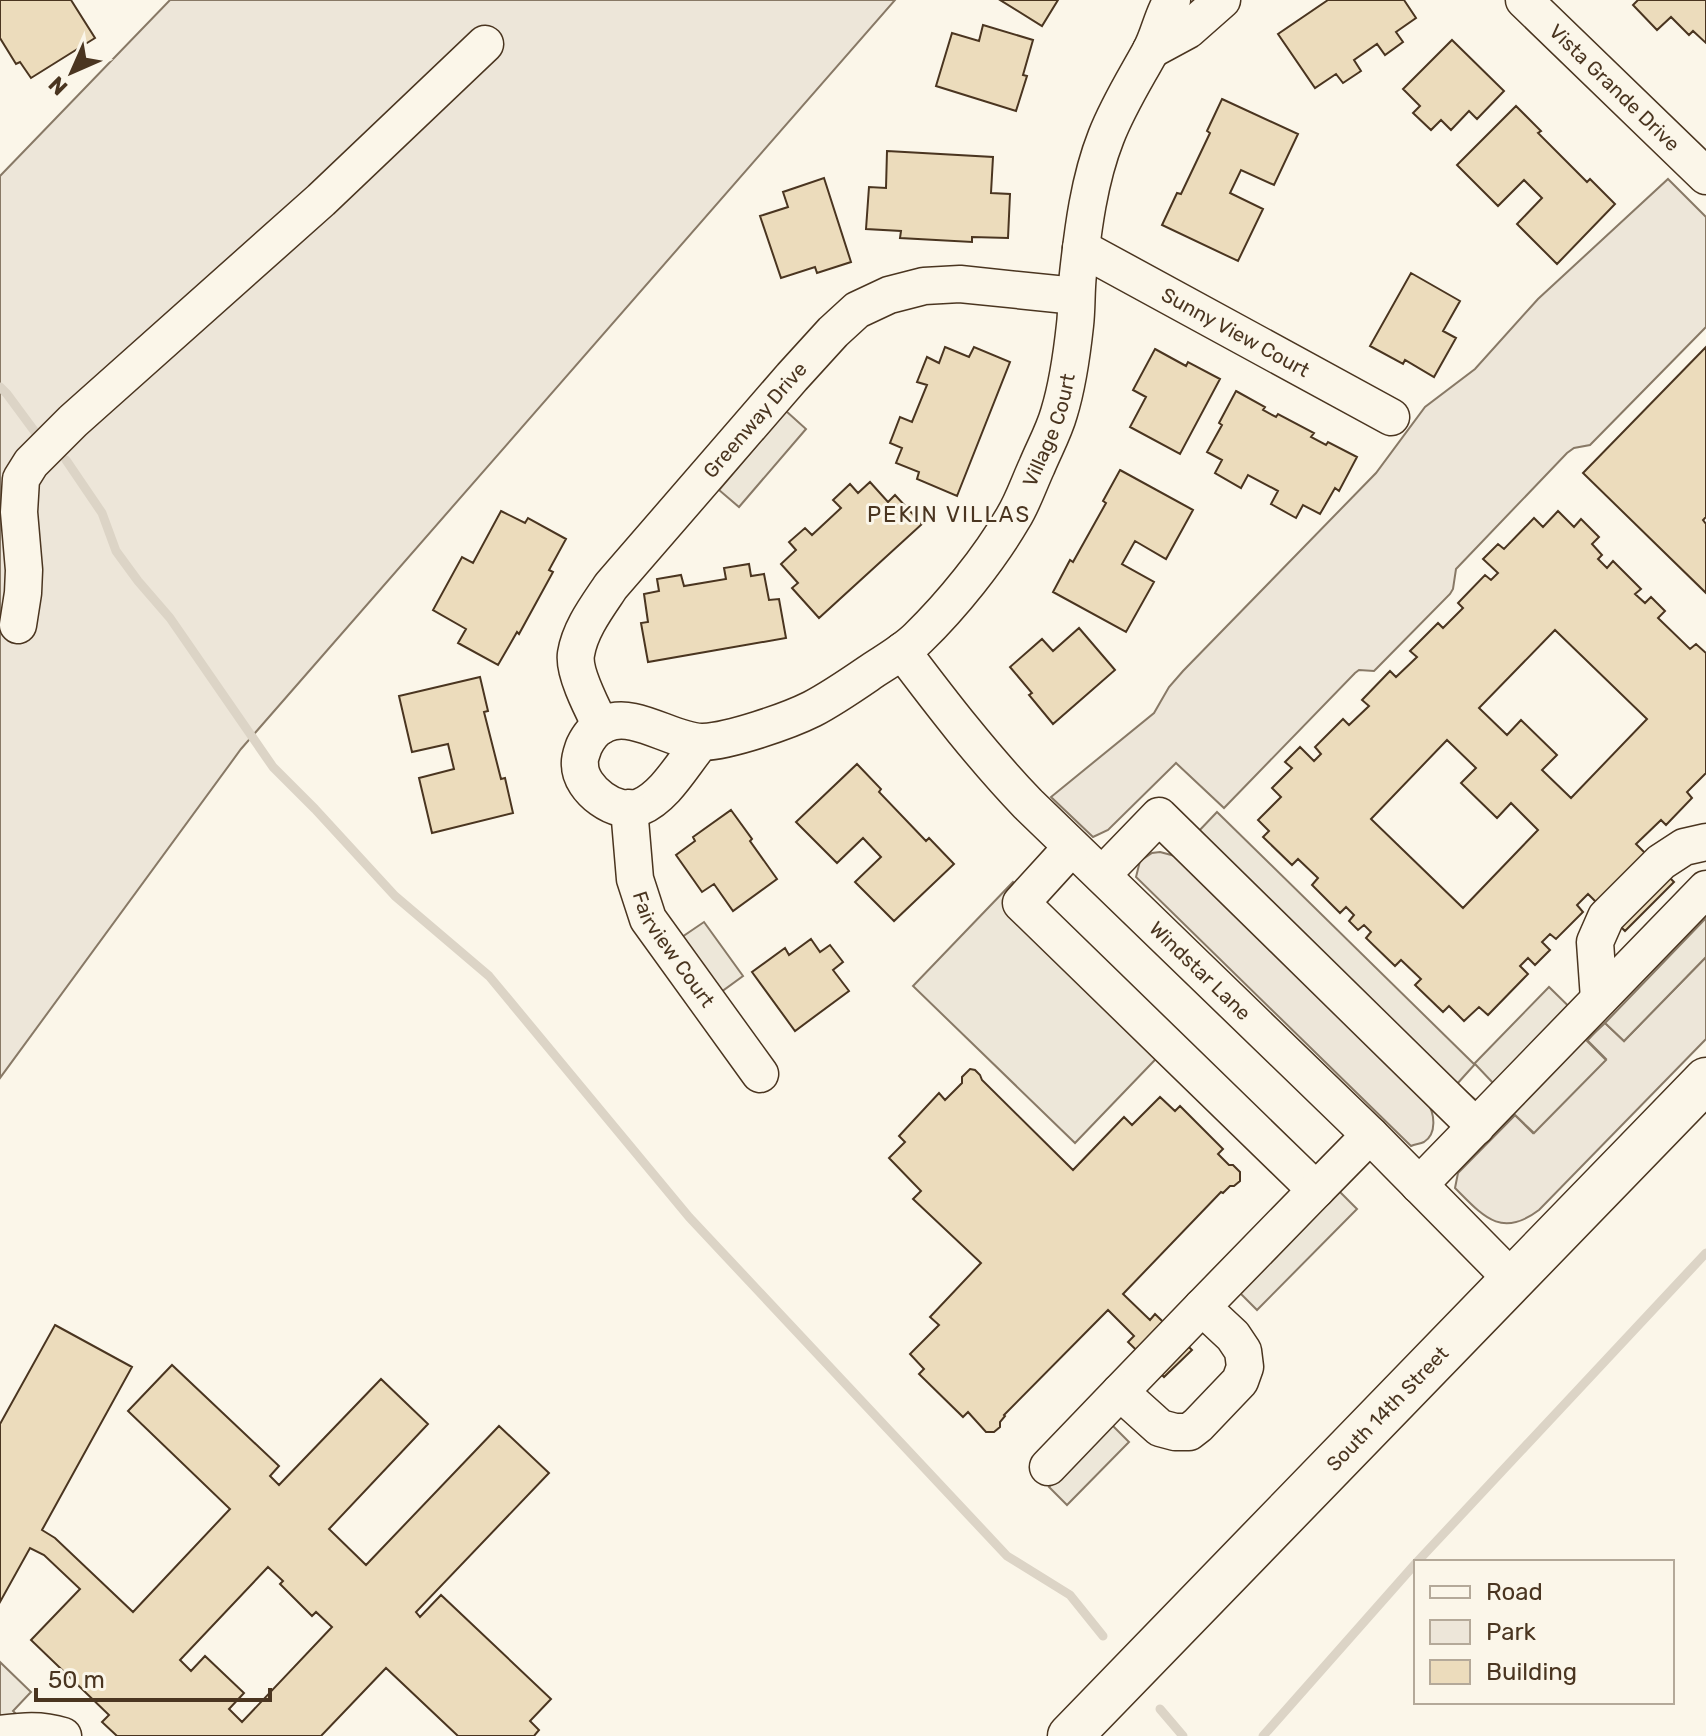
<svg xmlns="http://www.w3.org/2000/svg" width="1706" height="1736" font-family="Rubik,sans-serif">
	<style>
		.green { fill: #ede6d9; stroke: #887966; stroke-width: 2 }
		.parking { fill: #ede7d9; stroke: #887966; stroke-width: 2; fill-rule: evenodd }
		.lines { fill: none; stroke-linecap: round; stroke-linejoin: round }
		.stream { stroke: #dcd4c6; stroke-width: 9 }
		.building { fill: #ecdcbc; stroke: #4a3520; stroke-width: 2; fill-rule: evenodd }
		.minor-casing { stroke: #4a3520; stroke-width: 39 }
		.major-casing { stroke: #4a3520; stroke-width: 47 }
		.minor { stroke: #fbf6e9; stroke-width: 36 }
		.major { stroke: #fbf6e9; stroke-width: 44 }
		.labels { text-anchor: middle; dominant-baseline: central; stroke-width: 6; stroke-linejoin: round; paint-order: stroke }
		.street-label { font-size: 20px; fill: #4a3520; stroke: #fbf6e9 }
		.neighbourhood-label { font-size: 22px; letter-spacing: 2px; fill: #4a3520; stroke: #fbf6e9 }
	</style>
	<rect width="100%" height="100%" fill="#fbf6e9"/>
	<!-- green -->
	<path class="green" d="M170 0H895L241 749 0 1078V176Z
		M1668 179 1706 217V327L1590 445 1574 448 1567 453 1456 569 1453 589 1450 594 1377 668 1374 671 1359 670 1355 673 1224 808 1176 763 1108 830 1093 837 1051 797 1154 713 1169 687 1183 671 1376 473 1425 407 1475 369 1538 299Z
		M1160 852 1175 856 1427 1103C1435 1113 1437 1134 1424 1142 1420 1144 1415 1144 1411 1146L1136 877 1140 861 1152 853Z
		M1706 957V1039L1539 1210C1501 1239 1483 1216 1455 1188L1458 1173 1515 1115 1533 1133 1606 1059 1587 1040 1605 1023 1624 1041Z"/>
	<!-- parking -->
	<path class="parking" d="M786 411 806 429 739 507 719 490Z
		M1217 812 1474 1064 1549 987 1595 1032 1587 1041 1606 1060 1534 1133 1515 1115 1477 1153 1175 856ZM1475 1064 1494 1084 1477 1101 1457 1084Z
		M1013 882 1176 1038 1075 1143 913 986Z
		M1706 918V957L1624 1041 1605 1023Z
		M704 922 743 976 721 992 682 937Z
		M1338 1190 1357 1209 1257 1310 1239 1292Z
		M1111 1424 1129 1442 1067 1505 1049 1487Z
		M0 1662 31 1692 13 1711 39 1736H0Z"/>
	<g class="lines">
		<!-- stream -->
		<path class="stream" d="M0 387 7 394 41 440
			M66 460 102 513 116 551 138 581 170 618 273 767 315 809 395 896 489 976 689 1217 1007 1556 1070 1595 1103 1636
			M1417 1562 1706 1253
			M1160 1709 1183 1736
			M1263 1736 1416 1563"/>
	</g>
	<!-- building -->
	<path class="building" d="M0 0H71L95 38 31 78 20 62 16 64 0 38Z
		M1000 0H1058L1042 26Z
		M1328 0H1404L1416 18 1396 32 1403 42 1385 55 1377 44 1354 60 1361 71 1343 83 1336 74 1315 88 1278 34Z
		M1638 0H1706V43L1693 31 1689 35 1671 17 1657 30 1633 5Z
		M983 25 1033 40 1023 75 1027 76 1016 111 936 86 952 33 979 41Z
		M1452 40 1504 91 1477 119 1469 111 1451 130 1441 120 1431 130 1413 113 1420 106 1403 89Z
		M1222 99 1298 134 1274 185 1241 170 1230 193 1263 209 1238 261 1162 225 1177 193 1181 194 1210 133 1207 131Z
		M1516 106 1541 131 1538 133 1587 182 1590 179 1615 204 1557 264 1517 224 1542 198 1524 180 1498 206 1457 165Z
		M887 151 993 157 991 193 1010 194 1008 238 972 237V242L900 238 901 231 866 229 869 187 886 188Z
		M824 178 851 262 817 273 815 267 781 278 760 216 788 207 783 192Z
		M1411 273 1460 301 1443 331 1456 338 1434 377 1405 360 1403 364 1370 346Z
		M945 347 969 357 974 347 1010 362 957 496 917 479 919 472 896 463 902 448 890 443 900 417 912 422 927 385 917 382 927 357 939 363Z
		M1706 347V517L1703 520 1706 524V593L1583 473Z
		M1155 349 1186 366 1188 362 1220 379 1180 454 1130 427 1146 397 1133 390Z
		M1236 391 1265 407 1263 410 1276 417 1278 414 1314 433 1311 437 1326 445 1328 442 1357 457 1339 491 1335 488 1320 514 1303 505 1296 518 1271 504 1278 491 1248 475 1241 488 1215 473 1222 460 1207 452 1222 425 1219 423Z
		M1120 470 1193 510 1166 559 1135 541 1122 564 1154 582 1126 632 1053 592 1070 560 1073 562 1106 503 1103 501Z
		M870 482 888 502 895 495 922 524 819 618 792 588 798 583 781 564 796 550 789 542 805 528 812 535 841 508 833 500 850 484 858 493Z
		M501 511 525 523 528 518 566 539 549 570 553 572 519 634 517 632 498 665 458 643 466 629 433 610 462 557 473 563Z
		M1558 511 1574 527 1581 519 1599 537 1592 544 1602 555 1598 559 1607 568 1613 561 1641 589 1635 594 1645 603 1651 597 1665 611 1658 618 1690 649 1696 644 1706 653V773L1687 792 1692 798 1666 825 1661 820 1636 844 1674 882 1625 931 1588 894 1577 905 1583 912 1556 939 1550 934 1542 942 1550 950 1535 965 1528 958 1520 966 1528 974 1488 1015 1479 1007 1464 1021 1449 1006 1443 1012 1415 985 1421 979 1401 960 1395 966 1366 938 1371 932 1364 925 1358 930 1349 921 1354 915 1346 907 1340 913 1312 885 1318 878 1298 859 1292 865 1263 837 1269 831 1258 820 1281 797 1272 788 1292 768 1285 762 1300 747 1314 761 1321 754 1315 747 1343 719 1349 725 1369 706 1362 700 1390 671 1396 677 1417 657 1410 651 1438 623 1443 628 1463 608 1458 603 1485 575 1491 580 1498 573 1483 559 1498 544 1504 549 1534 518 1543 527ZM1555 630 1647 719 1571 798 1542 770 1557 755 1521 720 1507 735 1479 708ZM1447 740 1476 768 1461 783 1497 818 1511 803 1538 830 1463 908 1371 819Z
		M749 564 751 576 764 574 769 600 779 599 786 638 648 662 641 623 648 622 644 594 659 591 657 579 681 575 684 586 726 579 724 568Z
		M1079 628 1115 670 1053 724 1029 695 1032 693 1010 667 1042 639 1053 651Z
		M480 677 488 711 484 712 501 779 505 778 513 813 432 833 419 778 454 769 448 744 412 752 399 696Z
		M857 764 881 789 879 792 926 841 929 838 954 864 894 921 855 882 881 857 863 838 837 863 796 822Z
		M731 810 752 839 750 841 777 879 733 911 714 884 702 892 676 855 695 841 693 837Z
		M811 939 820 952 830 945 843 962 833 970 849 991 795 1031 752 972 785 948 789 955Z
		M970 1069 975 1070 980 1075 982 1080 1073 1170 1124 1117 1132 1125 1160 1097 1175 1111 1180 1106 1223 1149 1218 1154 1229 1165H1233L1240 1172V1181L1234 1186H1230L1223 1193 1221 1192 1123 1294 1150 1320 1155 1314 1192 1350 1164 1377 1128 1342 1134 1336 1108 1310 1004 1415 1005 1416 1000 1422V1427L994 1432H986L968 1412 963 1417 919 1374 924 1369 910 1354 939 1325 930 1317 981 1263 913 1199 921 1191 889 1158 905 1142 899 1136 939 1093 945 1100 962 1083V1077Z
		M55 1325 132 1367 42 1530 55 1538 133 1612 230 1509 128 1411 172 1365 279 1466 270 1476 279 1485 381 1379 428 1424 329 1529 366 1565 499 1426 549 1473 416 1612 420 1617 441 1595 551 1699 530 1721 539 1730 534 1736H458L386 1668 321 1736H117L102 1722 109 1715 31 1640 80 1589 44 1555 30 1548 0 1602V1424ZM268 1567 283 1581 280 1584 312 1616 316 1612 332 1627 242 1722 229 1709 244 1693 205 1656 191 1671 180 1660Z"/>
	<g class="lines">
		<defs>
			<g id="minor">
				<path id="s1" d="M1524 0 1706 176"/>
				<path d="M1151 50 1188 30 1222 0"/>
				<path id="s2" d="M1081 248 1391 417"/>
				<path d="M18 625 23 593 24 570 19 512 21 479 31 463 73 421 321 200 485 44"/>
				<path id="s3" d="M902 651C942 704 982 756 1028 804L1370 1135 1512 1279"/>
				<path id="s4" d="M601 726C593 710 573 672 576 654 580 629 597 607 611 586L792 377 833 332 857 310 889 295 924 286 960 284 1076 296"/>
				<path id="s5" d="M701 742C683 763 666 796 640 807 617 817 580 789 580 765 579 759 582 752 584 746 589 736 594 729 605 724 634 710 674 743 703 742 730 741 788 721 812 709 833 698 853 684 872 671 887 661 905 651 918 638 952 605 989 559 1013 518 1023 502 1029 483 1037 466 1044 449 1054 431 1059 413 1067 387 1072 353 1075 325 1077 308 1076 291 1078 274 1083 229 1089 180 1106 137 1118 106 1134 81 1150 52 1159 36 1162 16 1172 0"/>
				<path id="s6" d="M629 808 635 879 648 919 760 1074"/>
				<path d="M1072 847 1021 903 1316 1190 1370 1135"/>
				<path d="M1102 875 1159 816 1476 1127"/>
				<path d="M1599 999 1595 942 1606 917 1661 862 1684 847 1706 842"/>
				<path d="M1419 1185 1706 889"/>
				<path d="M1120 1392 1202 1307"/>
				<path d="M1048 1467 1120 1392 1160 1428 1175 1432H1189L1198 1425 1240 1381 1245 1367 1243 1351 1233 1336 1202 1307 1316 1190"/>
				<path d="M0 1734C22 1731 41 1729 63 1736"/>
			</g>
			<g id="major">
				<path id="s7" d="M1070 1736 1706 1080"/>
			</g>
		</defs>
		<!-- minor casing -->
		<use href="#minor" class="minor-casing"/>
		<!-- major casing -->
		<use href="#major" class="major-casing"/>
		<!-- minor -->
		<use href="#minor" class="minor"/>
		<!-- major -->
		<use href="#major" class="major"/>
	</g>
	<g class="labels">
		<!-- street labels -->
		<g class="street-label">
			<text stroke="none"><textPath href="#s1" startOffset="126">Vista Grande Drive</textPath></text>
			<text stroke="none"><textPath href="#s2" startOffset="176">Sunny View Court</textPath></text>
			<text stroke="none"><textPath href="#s4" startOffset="374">Greenway Drive</textPath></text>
			<text stroke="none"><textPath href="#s5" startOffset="816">Village Court</textPath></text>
			<text stroke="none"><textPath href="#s6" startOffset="152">Fairview Court</textPath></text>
			<text stroke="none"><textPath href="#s3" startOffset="438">Windstar Lane</textPath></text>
			<text stroke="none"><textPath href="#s7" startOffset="456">South 14th Street</textPath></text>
		</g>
		<!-- neighbourhood labels -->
		<g class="neighbourhood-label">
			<text x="949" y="514">PEKIN VILLAS</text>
		</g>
	</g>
	<!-- legend -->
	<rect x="1414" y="1560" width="260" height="144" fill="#fbf6e9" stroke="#b4a999" stroke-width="2"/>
	<rect x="1430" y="1586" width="40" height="12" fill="#fbf6e9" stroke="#b4a999" stroke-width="2"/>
	<text x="1486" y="1600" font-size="24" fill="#4a3520">Road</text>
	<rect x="1430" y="1620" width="40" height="24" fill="#ede6d9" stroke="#b4a999" stroke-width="2"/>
	<text x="1486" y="1640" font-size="24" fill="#4a3520">Park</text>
	<rect x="1430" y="1660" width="40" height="24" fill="#ecdcbc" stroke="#b4a999" stroke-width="2"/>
	<text x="1486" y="1680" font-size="24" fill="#4a3520">Building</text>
	<!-- north arrow -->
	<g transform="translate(72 72) rotate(225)" stroke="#fbf6e9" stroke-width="6" paint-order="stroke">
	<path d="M0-6L14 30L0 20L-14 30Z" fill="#4a3520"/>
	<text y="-12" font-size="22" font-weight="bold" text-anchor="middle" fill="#4a3520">N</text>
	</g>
	<!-- scale -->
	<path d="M36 1688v12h234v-12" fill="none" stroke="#4a3520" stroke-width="4"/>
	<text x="48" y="1688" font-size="24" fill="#4a3520" stroke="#fbf6e9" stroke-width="6" paint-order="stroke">50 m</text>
</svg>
